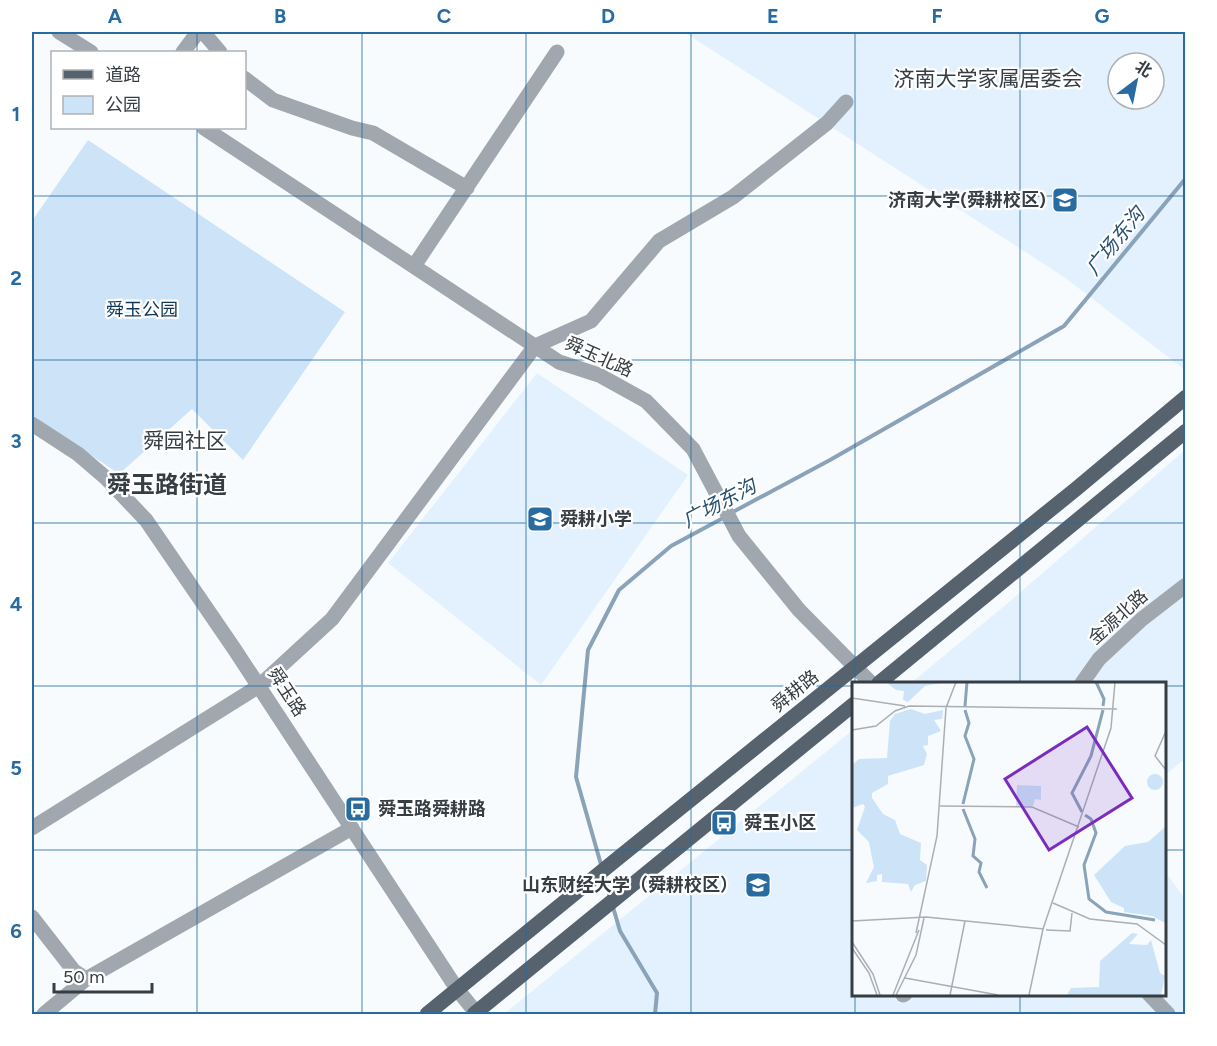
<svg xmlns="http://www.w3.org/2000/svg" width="1217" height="1046" font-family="Figtree,'Noto Sans SC',sans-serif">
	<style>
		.built { fill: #e3f1fe; fill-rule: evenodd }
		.green { fill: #cce3f8 }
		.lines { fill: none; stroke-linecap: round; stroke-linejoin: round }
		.stream { stroke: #8ba3b9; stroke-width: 4 }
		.minor { stroke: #a0a7ae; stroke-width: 15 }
		.major { stroke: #56636f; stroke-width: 15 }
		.grid { fill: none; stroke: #276ba0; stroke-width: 1.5; stroke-opacity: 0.55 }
		.labels { text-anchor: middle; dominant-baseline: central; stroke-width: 4.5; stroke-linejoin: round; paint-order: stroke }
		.poi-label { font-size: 18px; font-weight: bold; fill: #363d43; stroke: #fff; text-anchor: start }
		.park-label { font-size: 18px; fill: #0f3858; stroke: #fff }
		.street-label { font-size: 18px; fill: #363d43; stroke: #fff }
		.water-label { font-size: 20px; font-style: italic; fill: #285071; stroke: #fff }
		.quarter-label { font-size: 21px; fill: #363d43; stroke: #fff }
		.district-label { font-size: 24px; font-weight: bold; fill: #363d43; stroke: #fff }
		.inset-river { fill: none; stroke: #8ba3b9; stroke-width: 3 }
		.inset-road { fill: none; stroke: #aaafb3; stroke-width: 1.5 }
		.view { fill: #7b2cbf; fill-opacity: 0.15; stroke: #7b2cbf; stroke-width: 3 }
		.inset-edge { fill: none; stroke: #363d43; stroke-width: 3 }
		.neatline { fill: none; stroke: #276ba0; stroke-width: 2 }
		.grid-label { font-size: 20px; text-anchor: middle; font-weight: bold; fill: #276ba0 }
	</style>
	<rect width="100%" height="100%" fill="#f7fbfe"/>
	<!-- built -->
	<path class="built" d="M684 32H1185V370L1064 277ZM1118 63H1154V99H1118Z
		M537 373 688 475 541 685 388 563Z
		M1185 450V759L1165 775 1164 683H911L1009 602Z
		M854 729V994H1164L1165 871 1185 899V1014H504Z"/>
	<!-- green -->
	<path class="green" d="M88 140 345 312 243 460 192 409 119 474 32 415V221Z"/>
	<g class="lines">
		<!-- stream -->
		<path class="stream" d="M731 513 830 460 1064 326 1186 178
			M602 868 576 777 588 650 619 590 671 546 725 517
			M604 875 610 897
			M613 907 620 931 657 993 655 1014"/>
		<!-- minor -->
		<path class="minor" d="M59 32 91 52
			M203 32 220 52
			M183 52 198 32
			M244 78 273 100 352 128 373 133 467 188
			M204 128 559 362 599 375 646 401 693 449 739 536 799 610 871 683
			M414 266 557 52
			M32 424 78 454 106 478 146 520 235 650 457 989 477 1014
			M1082 683 1099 659 1142 619 1186 585
			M32 828 259 686 332 619 535 346 591 321 659 241 733 197 827 123 846 102
			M32 917 74 971 86 979 352 828
			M1149 994 1168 1014
			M903 995 905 994
			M44 1014 86 979"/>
		<!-- major -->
		<path class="major" d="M879 683 1186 431
			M427 1014 617 859 1076 489 1186 397
			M474 1014 854 704"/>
	</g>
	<!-- grid -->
	<path class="grid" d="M197 32V52M362 32V1014M526 32V1014M691 32V1014M855 32V683M1020 32V683M197 128V1014M32 196H1186M32 360H1186M32 523H1186M32 686H854M1164 686H1186M32 850H854M1164 850H1186M855 994V1014M1020 994V1014"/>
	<!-- icons -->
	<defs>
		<symbol id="university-square" viewBox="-11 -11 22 22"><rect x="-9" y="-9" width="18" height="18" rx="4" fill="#276ba0" stroke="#fff"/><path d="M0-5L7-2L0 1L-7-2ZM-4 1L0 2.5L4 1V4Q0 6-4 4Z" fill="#fff"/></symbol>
		<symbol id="school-square" viewBox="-11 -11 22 22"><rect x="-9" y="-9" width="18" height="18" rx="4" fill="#276ba0" stroke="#fff"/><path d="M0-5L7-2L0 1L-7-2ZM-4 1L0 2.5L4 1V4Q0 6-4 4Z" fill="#fff"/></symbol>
		<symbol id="bus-square" viewBox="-11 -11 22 22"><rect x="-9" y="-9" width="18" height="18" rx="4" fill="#276ba0" stroke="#fff"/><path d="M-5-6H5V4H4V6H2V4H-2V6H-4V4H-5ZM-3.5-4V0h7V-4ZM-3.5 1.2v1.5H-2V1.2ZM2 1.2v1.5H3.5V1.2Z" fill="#fff"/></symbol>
	</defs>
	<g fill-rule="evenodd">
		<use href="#university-square" x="1050" y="185" width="30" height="30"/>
		<use href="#school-square" x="525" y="504" width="30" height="30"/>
		<use href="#bus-square" x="343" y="794" width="30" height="30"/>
		<use href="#bus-square" x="709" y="808" width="30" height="30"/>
		<use href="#university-square" x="743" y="870" width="30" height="30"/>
	</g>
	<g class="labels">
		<!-- poi labels -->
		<g class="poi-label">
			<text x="1046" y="200" text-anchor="end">济南大学(舜耕校区)</text>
			<text x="560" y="519">舜耕小学</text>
			<text x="378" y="809">舜玉路舜耕路</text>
			<text x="744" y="823">舜玉小区</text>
			<text x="738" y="885" text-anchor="end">山东财经大学（舜耕校区）</text>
		</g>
		<!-- park labels -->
		<g class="park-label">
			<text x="142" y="310">舜玉公园</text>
		</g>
		<!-- street labels -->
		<g class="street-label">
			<text transform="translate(599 357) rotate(24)">舜玉北路</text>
			<text transform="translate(1118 617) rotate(-42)">金源北路</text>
			<text transform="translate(795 691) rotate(-39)">舜耕路</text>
			<text transform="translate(287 692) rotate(57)">舜玉路</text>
		</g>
		<!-- water labels -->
		<g class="water-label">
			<text transform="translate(1115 241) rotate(-51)">广场东沟</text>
			<text transform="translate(719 503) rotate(-28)">广场东沟</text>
		</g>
		<!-- quarter labels -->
		<g class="quarter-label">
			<text x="988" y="78">济南大学家属居委会</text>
			<text x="185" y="440">舜园社区</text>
		</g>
		<!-- district labels -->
		<g class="district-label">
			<text x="167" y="484">舜玉路街道</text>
		</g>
	</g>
	<!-- overview -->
	<g transform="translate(852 682)">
		<rect width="314" height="314" fill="#f7fbfe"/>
		<path d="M295 100a8 8 0 1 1 16 0a8 8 0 1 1-16 0ZM165 103 189 104V118L183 117 181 124H164ZM313 145V241L300 234 272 230V226L259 220 242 193 273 164 296 160Z" fill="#cce3f8"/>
		<path d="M35 1 88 0V1L73 4 56 20 51 18 52 9 44 8ZM59 27 73 32 91 28 90 37 82 38 89 49 76 54V63L71 64 75 72 72 83 36 94V102L20 111V116L31 132 43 138 48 152 69 161 68 178 75 183 74 199 63 203 59 210 56 202 30 200V192L25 193V199L14 201 22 185 20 176 17 160 5 148 13 125 11 122 0 126V83L7 77 35 76 38 39 43 32ZM280 251 286 252 277 262 295 263 299 258 308 291 313 294 309 313H215L219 306 247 305 248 279Z" fill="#cce3f8"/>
		<path class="inset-river" d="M244 0 252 17 251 24M113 24 115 0M111 122 122 77 113 54 117 41 113 28M111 127 123 157 121 174 129 181 127 190 135 206M230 130 220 111 239 74 251 28M233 133 239 137 244 151 232 183 237 217 254 230 303 238"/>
		<path class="inset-road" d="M0 16 53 24M0 48 24 44 43 29 57 24 265 27M314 49 303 74 314 88M88 124 180 125 227 145M201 221 238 237 285 242 314 263M0 239 74 235 192 247M194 248 218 249 220 231M64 251 85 154 94 26 104 0M0 260 21 292 28 313M0 266 17 291 25 313M53 296 146 313M41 313 67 248M44 313 64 273 72 236M98 313 113 239M177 313 191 247 259 46 263 0"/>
		<path class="view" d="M235 45 280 116 197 168 153 97Z"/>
		<rect width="314" height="314" class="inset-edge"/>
	</g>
	<!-- border -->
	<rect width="1217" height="1046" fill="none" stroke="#ffffff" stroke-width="66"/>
	<!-- legend -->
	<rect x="51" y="51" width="195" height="78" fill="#ffffff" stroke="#afb1b4" stroke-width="1.5"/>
	<rect x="63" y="70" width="30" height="9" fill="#56636f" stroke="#afb1b4" stroke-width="1.5"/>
	<text x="105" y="81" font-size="18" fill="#363d43">道路</text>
	<rect x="63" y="96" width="30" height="18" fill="#cce3f8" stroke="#afb1b4" stroke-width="1.5"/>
	<text x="105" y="111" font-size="18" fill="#363d43">公园</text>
	<!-- north arrow -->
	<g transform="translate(1136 81) rotate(32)"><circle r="28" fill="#ffffff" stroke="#afb1b4" stroke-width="1.5"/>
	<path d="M0-4.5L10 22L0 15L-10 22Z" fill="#276ba0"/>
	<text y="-9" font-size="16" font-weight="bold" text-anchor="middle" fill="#363d43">北</text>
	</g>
	<!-- scale -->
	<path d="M54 983v9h98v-9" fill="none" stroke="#363d43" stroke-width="3"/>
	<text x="63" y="983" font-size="18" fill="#363d43" stroke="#ffffff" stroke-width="4.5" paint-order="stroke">50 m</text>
	<rect x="33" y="33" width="1151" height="980" class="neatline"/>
	<g class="grid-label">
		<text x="115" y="23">A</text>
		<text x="280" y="23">B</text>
		<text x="444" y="23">C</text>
		<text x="608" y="23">D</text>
		<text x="773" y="23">E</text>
		<text x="937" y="23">F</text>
		<text x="1102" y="23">G</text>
		<text x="16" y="121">1</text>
		<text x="16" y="285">2</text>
		<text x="16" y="448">3</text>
		<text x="16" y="611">4</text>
		<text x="16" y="775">5</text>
		<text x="16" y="938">6</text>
	</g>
</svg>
